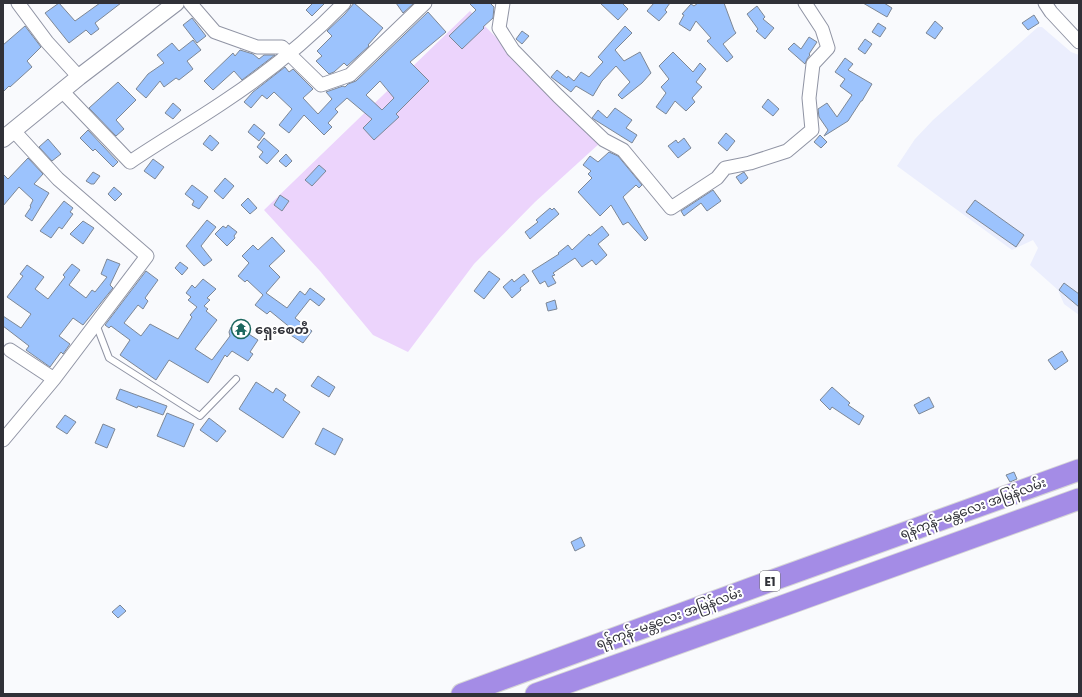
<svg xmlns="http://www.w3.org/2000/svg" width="1082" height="697" font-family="Poppins,'Noto Sans Myanmar',sans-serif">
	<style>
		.built { fill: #ebeefd }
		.green { fill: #ecd4fc }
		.building { fill: #9cc3fd; stroke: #7d8795; fill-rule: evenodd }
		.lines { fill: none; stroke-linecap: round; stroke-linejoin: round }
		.service-casing { stroke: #9094a4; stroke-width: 8 }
		.minor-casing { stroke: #9094a4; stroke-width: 15 }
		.tertiary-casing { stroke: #9094a4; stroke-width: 18 }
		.trunk-casing { stroke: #d6d6d7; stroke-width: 23 }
		.service { stroke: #fff; stroke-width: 6 }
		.minor { stroke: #fff; stroke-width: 13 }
		.tertiary { stroke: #fff; stroke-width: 16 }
		.trunk { stroke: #a48ce6; stroke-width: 21 }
		.labels { text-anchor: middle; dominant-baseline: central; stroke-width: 4; stroke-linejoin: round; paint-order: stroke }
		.shield { fill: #fff; stroke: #6e6f74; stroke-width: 1 }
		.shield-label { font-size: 12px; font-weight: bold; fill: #303138 }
		.poi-label { font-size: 13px; font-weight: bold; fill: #303138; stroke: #fff; text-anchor: start }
		.street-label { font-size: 13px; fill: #303138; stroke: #fff }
	</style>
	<rect width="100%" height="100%" fill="#f9fafd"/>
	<!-- built -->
	<path class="built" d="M1038 27H1042L1071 52 1079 55V315L1064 304 1058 290 1030 265 1038 248 1033 240 1012 250 897 166 915 139 933 120Z"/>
	<!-- green -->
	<path class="green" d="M470 11 600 143 535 202 474 264 408 352 373 335 320 271 264 210Z"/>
	<!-- building -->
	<path class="building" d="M59 3 75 21 100 3H121L95 23 99 29 91 35 86 30 69 43 45 13Z
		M313 3H325L312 16 306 10Z
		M354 3 383 28 368 45 369 46 347 66 344 63 334 72 329 74 316 61 322 56 317 51 332 36 327 31 345 14Z
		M396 3H412L413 4 403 13Z
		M469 3H490L494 7 493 18 483 27 484 28 462 49 449 36 476 10Z
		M600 3H622L628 9 618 20Z
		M654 3H670L665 10 667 12 659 21 647 11Z
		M698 3H724L734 30 736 33 723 44 733 57 727 62 707 41 711 38 696 21 690 31 679 24 684 15 682 14 691 4 694 6Z
		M863 3H884L892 8 887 17Z
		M757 6 765 17 763 19 774 28 765 39 756 31 758 29 747 14Z
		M428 12 446 32 410 62 429 81 396 114 399 117 374 140 363 128 372 119 347 98 335 109 338 112 328 123 332 127 324 135 304 115 289 133 279 125 292 109 274 92 267 99 262 95 251 108 244 102 253 92 285 67 289 72 293 69 313 89 303 98 318 114 332 99 326 92 343 86 345 87 348 84 356 81ZM380 81 394 98 382 110 366 95Z
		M1034 15 1039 23 1028 30 1022 23Z
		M192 18 206 36 197 43 183 25Z
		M935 21 943 28 935 39 926 33Z
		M878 23 886 28 880 37 872 32Z
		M25 26 41 47 27 61 32 67 10 87 9 86 3 92V45Z
		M625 26 632 33 615 50 624 61 640 52 651 73 642 83 622 99 618 95 630 82 616 66 602 81 593 96 576 86 571 92 551 77 557 70 567 78 568 76 574 81 581 72 589 77 603 62 598 57Z
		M522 31 529 36 522 44 516 39Z
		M809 37 817 42 809 54 810 55 807 59 805 64 788 49 794 43 801 49Z
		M865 39 872 44 865 54 858 49Z
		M193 40 201 50 187 61 193 69 179 80 176 78 164 87 160 81 146 98 136 89 148 74 164 63 157 55 172 43 179 51Z
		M240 50 253 54 259 59 264 55H275L242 80 234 71 213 90 204 81 233 53 235 56Z
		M673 52 693 72 700 63 706 69 696 82 702 87 692 98 695 102 686 111 675 101 666 114 656 107 666 93 661 87 669 79 659 66Z
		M845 58 853 64 848 70 872 84 862 101H861L848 121 824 136 828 130 819 117 818 109 827 103 837 117 852 95 840 86 845 79 835 72Z
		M118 82 136 100 116 120 124 129 116 136 89 108Z
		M768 99 779 109 773 116 762 107Z
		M173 103 181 110 173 119 165 113Z
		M615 108 632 120 626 128 637 135 632 143 592 118 598 110 607 118Z
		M254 124 265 133 259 141 248 132Z
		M88 130 118 162 113 167 95 149 93 151 80 138Z
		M726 133 735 141 727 151 718 143Z
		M210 135 219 143 212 151 203 144Z
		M820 135 827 142 821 148 814 142Z
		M264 138 279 151 267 164 259 157 263 152 257 147Z
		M684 138 691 148 678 158 668 146 676 140 678 143Z
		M48 139 61 154 52 161 39 147Z
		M609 152 618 156 642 185 639 188 636 185 623 197 648 238 645 241 628 222 623 225 611 205 600 216 578 192 592 178 588 174 591 171 583 165 590 156 598 162Z
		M286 154 292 161 286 167 279 161Z
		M28 158 43 174 34 184 49 193 32 221 25 216 31 207 30 206 33 200 19 187 3 206V174L8 179Z
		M153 159 164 167 155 179 144 171Z
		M319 165 326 171 312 186 305 180Z
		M93 172 100 176 94 184H91L86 181Z
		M744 172 748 178 741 184 736 177Z
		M225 178 234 186 223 199 214 191Z
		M192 185 208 197 199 209 192 205 194 201 185 194Z
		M114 187 122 194 115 201 108 194Z
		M713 190 721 201 707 211 701 203 684 216 681 211Z
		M280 195 289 201 282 211 274 205Z
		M248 198 257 208 250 214 241 205Z
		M975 200 1024 235 1016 247 966 212Z
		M64 201 73 208 70 212 73 214 62 229 59 227 51 238 40 231Z
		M550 208 552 210 554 208 559 214 530 239 525 232 538 222 536 220Z
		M207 220 216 227 201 246 212 260 204 266 186 246Z
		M83 221 94 228 83 244 70 234Z
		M228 225 237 232 234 236 235 238 227 246 215 234 223 226 226 228Z
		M602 226 609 235 598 244 607 255 596 265 592 260 582 267 575 258 553 273 555 275 552 276 556 283 548 287 545 281 540 284 532 271 559 254 558 253 568 245 572 250 589 234 590 236Z
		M272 237 285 251 269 266 280 277 266 293 287 308 300 291 305 295 310 288 325 299 319 306 310 299 295 318 312 331 303 343 289 334 292 329 270 311 267 314 255 305 263 295 247 280 245 282 238 276 249 263 242 256 253 245 258 250Z
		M107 259 120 264 110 285 113 288 83 325 73 318 59 336 70 344 63 354 61 352 50 367 26 350 29 346 3 326V316L21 328 31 314 7 297 23 276 20 274 27 265 44 277 35 289 48 299 65 277 63 275 72 264 80 270 69 285 86 298 92 290 95 292 107 277 101 274Z
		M180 262 188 268 182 275 175 268Z
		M146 271 158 280 145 298 148 301 143 309 138 305 124 323 141 336 150 324 178 339 192 317 190 315 197 307 188 300 191 297 186 293 192 285 195 288 203 279 216 289 207 298 210 300 204 306 208 309 206 311 217 320 195 349 212 360 230 336 229 332 231 327 239 325 244 331 258 340 250 352 253 354 248 361 232 351 227 357 225 355 208 383 169 360 156 380 120 355 130 340 111 326 109 328 105 325Z
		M489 271 500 279 484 299 474 291Z
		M524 274 529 281 520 288 521 290 512 298 503 287 512 279 514 282Z
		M1064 283 1079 294V307L1059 290Z
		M555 300 557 309 548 311 546 303Z
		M1062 351 1068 361 1055 370 1048 360Z
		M318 376 335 387 329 397 311 386Z
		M256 382 273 393 276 388 286 395 283 400 300 412 283 438 239 409Z
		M832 387 850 403 848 405 864 416 859 425 832 407 830 410 820 400Z
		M120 389 167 406 163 415 138 406 137 408 116 399Z
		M929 397 934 407 919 414 914 405Z
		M167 413 194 424 184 447 157 436Z
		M65 415 76 422 67 434 56 427Z
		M209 418 226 431 217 442 200 430Z
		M103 424 115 429 107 448 95 443Z
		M323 428 343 439 335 455 315 444Z
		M1014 472 1017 479 1010 482 1006 475Z
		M581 537 585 546 575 551 571 542Z
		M120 605 126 611 118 618 112 612Z"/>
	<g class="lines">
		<defs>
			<path id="service" d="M96 324 109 358 200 416 236 379"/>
			<path id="minor" d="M18 3 47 42 79 77
				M190 3 215 32 257 47H282L321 85 350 75 425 3
				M503 3 499 28 513 50 558 96 604 140 623 150 671 208 717 178 725 168 750 163 787 151 812 130 809 98 813 64 828 48 822 29 805 3
				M1045 3 1051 12 1079 42
				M62 91 130 162C161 141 194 122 225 101 269 72 307 41 344 3
				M10 350 54 379
				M3 440 54 379 147 256 58 179 14 131"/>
			<path id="tertiary" d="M3 139 79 77 176 3"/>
			<path id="trunk" d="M462 694 768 582 1079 470
				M536 694 788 604 1079 499"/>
		</defs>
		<!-- service casing -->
		<use href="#service" class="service-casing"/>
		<!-- minor casing -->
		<use href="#minor" class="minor-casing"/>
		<!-- tertiary casing -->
		<use href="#tertiary" class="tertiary-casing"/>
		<!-- trunk casing -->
		<use href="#trunk" class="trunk-casing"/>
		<!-- service -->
		<use href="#service" class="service"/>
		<!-- minor -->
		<use href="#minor" class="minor"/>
		<!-- tertiary -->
		<use href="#tertiary" class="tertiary"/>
		<!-- trunk -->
		<use href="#trunk" class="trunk"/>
	</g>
	<!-- icons -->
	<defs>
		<symbol id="temple-ring" viewBox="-11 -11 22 22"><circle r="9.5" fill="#fff" stroke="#1c675f" stroke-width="1.5"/><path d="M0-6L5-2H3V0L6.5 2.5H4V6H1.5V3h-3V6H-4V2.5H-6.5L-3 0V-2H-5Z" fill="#1c675f"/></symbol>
	</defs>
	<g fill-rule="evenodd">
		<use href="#temple-ring" x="230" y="318" width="22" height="22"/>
	</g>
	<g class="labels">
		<!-- shield labels -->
		<rect class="shield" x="760" y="571" width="20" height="20" rx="3"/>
		<g class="shield-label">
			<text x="770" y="581">E1</text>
		</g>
		<!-- poi labels -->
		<g class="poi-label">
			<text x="255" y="329">ရှေးစေတီ</text>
		</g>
		<!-- street labels -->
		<g class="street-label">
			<text transform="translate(973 508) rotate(-20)">ရန်ကုန်-မန္တလေး အမြန်လမ်း</text>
			<text transform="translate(669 618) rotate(-20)">ရန်ကုန်-မန္တလေး အမြန်လမ်း</text>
		</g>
	</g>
	<!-- border -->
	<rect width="1082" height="697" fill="none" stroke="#303138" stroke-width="8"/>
</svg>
